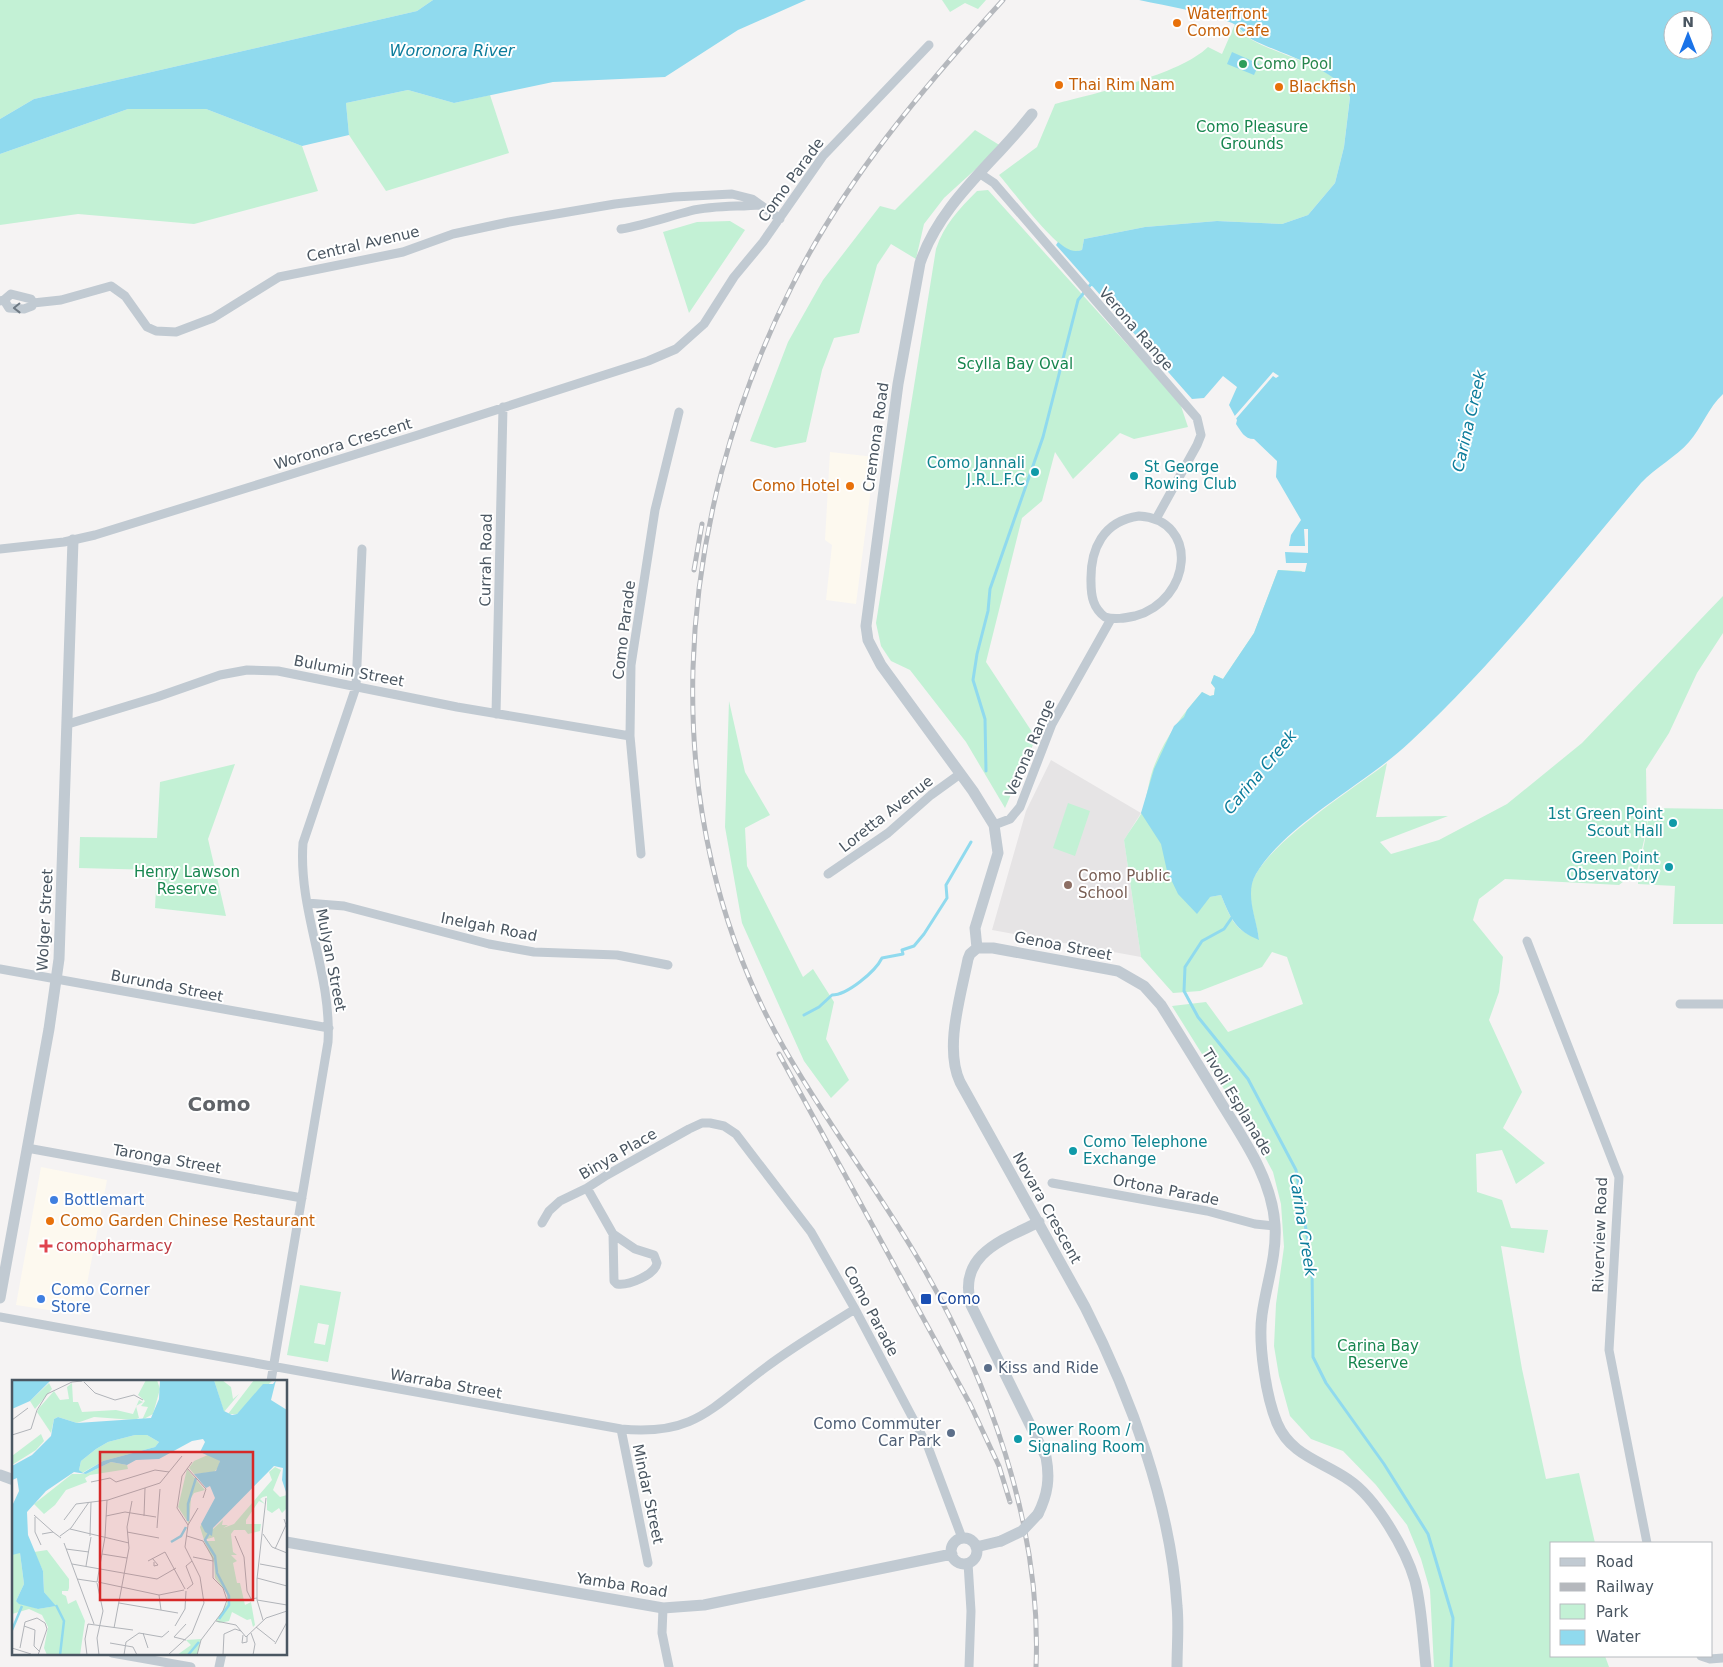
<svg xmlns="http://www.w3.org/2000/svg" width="1723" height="1667" font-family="'DejaVu Sans',sans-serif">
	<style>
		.commercial { fill: #fdf9ef }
		.education { fill: #e6e4e5 }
		.green { fill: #c3f1d5; fill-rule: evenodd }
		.water { fill: #90daee; fill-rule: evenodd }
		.pier { fill: #f5f3f3 }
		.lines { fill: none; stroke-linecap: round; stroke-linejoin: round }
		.stream { stroke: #90daee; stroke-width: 3 }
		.minor { stroke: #c1cad2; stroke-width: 9 }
		.tertiary { stroke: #c1cad2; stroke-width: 11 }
		.rail-casing { stroke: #b5b8bd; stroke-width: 5 }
		.rail { stroke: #fff; stroke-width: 3; stroke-dasharray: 9; stroke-linecap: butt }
		.tertiary-bridge { stroke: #c1cad2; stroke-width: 11 }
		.oneway { stroke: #6e7983 }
		.food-dot { fill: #e8710a; stroke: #fff; stroke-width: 2 }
		.leisure-dot { fill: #2e9e5b; stroke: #fff; stroke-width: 2 }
		.culture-dot { fill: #0f9aa8; stroke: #fff; stroke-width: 2 }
		.education-dot { fill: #8d6e63; stroke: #fff; stroke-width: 2 }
		.shop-dot { fill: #3f7fe0; stroke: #fff; stroke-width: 2 }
		.health-dot { fill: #e0444e; stroke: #fff; stroke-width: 2 }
		.transit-dot { fill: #1a4fb4; stroke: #fff; stroke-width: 2 }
		.service-dot { fill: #5c6f8a; stroke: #fff; stroke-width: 2 }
		.labels { text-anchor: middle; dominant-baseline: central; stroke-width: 4; stroke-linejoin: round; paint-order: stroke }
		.food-label { font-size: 15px; fill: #c56008; stroke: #fff; text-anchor: start }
		.leisure-label { font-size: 15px; fill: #27864d; stroke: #fff; text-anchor: start }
		.park-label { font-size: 15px; fill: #17864f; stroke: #fff }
		.street-label { font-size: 15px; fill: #4a5661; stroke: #fff }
		.culture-label { font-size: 15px; fill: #0d838f; stroke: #fff; text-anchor: end }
		.education-label { font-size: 15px; fill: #785e54; stroke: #fff; text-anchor: start }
		.shop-label { font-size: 15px; fill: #366cbe; stroke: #fff; text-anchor: start }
		.health-label { font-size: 15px; fill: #be3a42; stroke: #fff; text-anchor: start }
		.transit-label { font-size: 15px; fill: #164399; stroke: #fff; text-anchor: start }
		.service-label { font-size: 15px; fill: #4e5e75; stroke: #fff; text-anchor: start }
		.water-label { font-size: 16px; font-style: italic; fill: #0c7c9b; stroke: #fff }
		.district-label { font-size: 20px; font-weight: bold; fill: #5f6368; stroke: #fff }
		.inset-river { fill: none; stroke: #90daee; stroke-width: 2.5 }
		.inset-road { fill: none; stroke: #b1b4b9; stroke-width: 1 }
		.view { fill: #d62828; fill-opacity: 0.15; stroke: #d62828; stroke-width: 2.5 }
		.inset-edge { fill: none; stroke: #4a5661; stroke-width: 2.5 }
	</style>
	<rect width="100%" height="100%" fill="#f5f3f3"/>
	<!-- commercial -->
	<path class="commercial" d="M830 452 875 457 856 604 826 600 832 545 825 540Z
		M41 1167 107 1180 81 1315 16 1305Z"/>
	<!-- education -->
	<path class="education" d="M1051 760 1141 813 1124 840 1141 957 992 930 1026 811Z"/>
	<!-- green -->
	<path class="green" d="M0 0H433L417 11 34 99 0 119Z
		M942 0H986L978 9 965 3 950 12Z
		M1235 24C1240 29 1245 36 1252 40 1277 55 1339 68 1350 96L1344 147 1335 183 1308 215 1282 224 1217 221 1145 227 1084 239 1082 250C1078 251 1074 252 1071 251 1053 245 1013 191 999 175L1037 147 1055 104C1096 93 1179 75 1208 47L1222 54Z
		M408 90 454 103 490 95 509 153 386 191 349 135 346 103Z
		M128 109H206L302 146 318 191 194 224 78 214 0 225V154Z
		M975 130 1001 146 944 198 924 224 916 259 891 244 877 265 859 333 834 338 822 370 806 442 775 448 750 441 788 342 823 280 880 206 895 210Z
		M988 190 1180 403 1188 427 1134 439 1120 433 1073 479 1055 452 1042 501 1022 518 986 662 1036 738 1005 808 966 742 910 670 891 661 881 646 876 623 936 249C944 225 959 209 977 191Z
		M730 221 745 230 689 313 663 232 697 222Z
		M1278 570 1302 571 1210 897 1221 895C1231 919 1234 930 1259 939 1257 925 1248 900 1251 887 1258 848 1355 788 1387 763L1376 817 1448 816 1380 842 1391 854 1439 840 1507 804 1582 743 1723 596V633L1697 673 1669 733 1646 769 1647 827 1637 871 1619 885 1505 879 1479 899 1473 920 1503 957 1499 992 1489 1020 1522 1092 1503 1128 1545 1163 1516 1184 1502 1150 1476 1154 1477 1192 1502 1200 1511 1228 1548 1230 1544 1253 1501 1246 1522 1369 1546 1479 1579 1473 1595 1543H1552V1656H1605L1609 1667H1434L1430 1590 1421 1559 1407 1525 1376 1485 1343 1451 1311 1439 1290 1416 1279 1376 1274 1346 1276 1304 1284 1247 1281 1204 1273 1172 1257 1142 1172 1006 1206 1002 1228 1032 1303 1004 1287 957 1272 952 1262 967 1200 991 1173 993 1141 957 1124 840C1129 831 1136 823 1141 814 1147 800 1148 783 1153 769 1164 739 1182 715 1202 692L1210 696 1214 695 1215 688 1211 683 1214 675 1223 679 1254 633Z
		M729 701 745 772 770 815 745 828 747 866 803 977 813 969 834 1002 826 1039 849 1080 831 1098 804 1061 742 923 725 827Z
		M235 764 208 839 226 916 155 908 157 870 79 868 80 837 157 838 160 782Z
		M1068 803 1090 811 1075 856 1053 848Z
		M1648 808 1723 809V924H1673L1675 886 1638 884C1639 858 1649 834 1648 808Z
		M300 1285 341 1292 328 1362 287 1355ZM318 1323 329 1325 325 1345 314 1343Z"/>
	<!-- water -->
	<path class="water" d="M433 0H806L738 30 665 77 553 82 454 103 408 90 346 103 349 135 302 146 206 109H128L0 154V119L34 99 417 11Z
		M1139 0H1723V394C1708 408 1702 427 1689 442 1676 457 1656 467 1641 483 1566 572 1495 663 1410 742 1366 784 1286 823 1256 874 1244 894 1257 919 1259 940 1235 930 1231 919 1221 895L1210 897 1197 914 1178 894 1167 871 1161 844 1141 813 1154 769 1174 726 1184 717 1187 710 1202 692 1210 696 1214 695 1215 688 1211 683 1214 675 1223 679 1254 633 1278 570 1305 572 1307 563H1286L1285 552 1308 553V529H1304L1305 546H1289L1291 535 1301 520 1276 477 1277 461 1254 439C1244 439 1241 431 1236 424L1237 420 1229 405 1237 387 1223 376 1204 398 1192 399 1056 245 1058 242C1066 248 1071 253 1082 250L1084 239 1145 227 1217 221 1282 224 1308 215 1335 183 1344 147 1350 97C1340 70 1278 53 1253 40 1245 36 1240 26 1232 23 1203 11 1170 7 1139 0ZM1673 20H1703V50H1673Z
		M1232 52 1259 64 1254 75 1227 64Z"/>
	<!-- pier -->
	<path class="pier" d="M1273 372 1279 376 1276 378 1273 376 1234 421 1233 418Z"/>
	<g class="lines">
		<!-- stream -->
		<path class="stream" d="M986 771 985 719 973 680 977 654 988 611 990 589 1043 437 1078 300 1091 284 1094 285
			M1233 916 1224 929 1202 941 1185 967 1184 991 1198 1017 1248 1079 1296 1170 1312 1265 1313 1357 1326 1383 1384 1464 1428 1534 1453 1618 1451 1667
			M804 1015 819 1007 832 995C847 995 875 972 882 958L903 954 902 950 914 946 924 934 947 898 946 885 971 842"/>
		<!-- minor -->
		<path class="minor" d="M979 173 994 183 1197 418 1201 435 1197 445 1156 519
			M621 229C645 225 667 217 690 211 714 205 737 207 760 205
			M4 300 9 308 24 309 32 306 33 303 61 300 111 286 125 296 147 327 156 331 176 332 213 318 279 277 403 252 453 234 509 222 615 204 674 197 732 194 752 199 780 219
			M0 301 4 300 11 294 31 299 33 303
			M1139 516C1200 520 1192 600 1135 616 1125 618 1115 620 1105 617 1093 608 1091 596 1091 582 1090 549 1103 521 1139 516Z
			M0 549 64 542 95 535 418 435 648 361 676 349 704 324 734 277 763 242 823 156 929 45
			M496 714 503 407
			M68 724 157 697 220 675 247 670 278 671 457 707 630 736
			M994 825 1010 819 1020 807 1052 724 1111 619
			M641 854 630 736 631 665 655 510 679 412
			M828 874 888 833 931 795 960 774
			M307 903 344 906 489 944 534 952 617 955 668 965
			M1527 941 1619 1177 1609 1350 1647 1543
			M0 969 329 1028
			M1680 1004H1723
			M27 1148 302 1198
			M1052 1183 1207 1211 1255 1224 1275 1226
			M587 1188 613 1234 635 1249 654 1255 657 1263C655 1275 628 1286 617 1284L614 1281 613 1234
			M542 1223 549 1211 560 1201 587 1188 607 1175 689 1129 702 1123H710L724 1126 736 1134 811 1232 855 1309 928 1447 962 1538
			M0 1317 621 1429C694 1436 711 1408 765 1368 794 1346 825 1328 855 1309
			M271 1381 328 1042C332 974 298 911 303 843L356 687 362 549
			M621 1429 648 1563
			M968 1563 971 1611 969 1667
			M663 1608 662 1633 669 1667
			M112 1653 191 1667
			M1701 1656 1710 1659 1723 1658
			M219 1667 222 1653"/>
		<!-- tertiary -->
		<path class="tertiary" d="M1032 114C993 164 941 202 920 263L898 384 866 626 868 640 881 665 973 791 994 825 998 853 975 928 977 948 970 954 968 959C961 995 944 1048 960 1082L1085 1307C1131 1397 1171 1506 1177 1606 1179 1626 1177 1647 1177 1667
			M977 948H993L1118 971 1144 986 1161 1005C1181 1037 1201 1069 1220 1101 1244 1140 1272 1179 1275 1225 1277 1256 1266 1285 1262 1315 1258 1343 1266 1397 1277 1423 1291 1456 1322 1461 1349 1480 1376 1498 1406 1550 1415 1581 1422 1608 1423 1639 1426 1667
			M0 1298 49 1029 59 959 73 540
			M0 1475 14 1480
			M1038 1514C1048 1494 1050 1478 1046 1457L971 1305C957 1255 1002 1240 1039 1222
			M951 1551a13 13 0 1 1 26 0a13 13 0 1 1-26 0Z
			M286 1542 663 1608 704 1605 952 1554
			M976 1547 1001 1541"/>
		<defs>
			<path id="rail" d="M1003 0C923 88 844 181 791 288 673 523 650 814 784 1048 825 1120 875 1186 917 1257 988 1377 1042 1526 1036 1667
				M694 570 702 524
				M779 1054 970 1404 999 1466 1010 1502"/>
		</defs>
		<!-- rail casing -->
		<use href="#rail" class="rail-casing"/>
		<!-- rail -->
		<use href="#rail" class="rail"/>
		<!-- tertiary-bridge -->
		<path class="tertiary-bridge" d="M1001 1541 1022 1531 1038 1514"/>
	</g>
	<!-- one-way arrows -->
	<defs><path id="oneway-chevron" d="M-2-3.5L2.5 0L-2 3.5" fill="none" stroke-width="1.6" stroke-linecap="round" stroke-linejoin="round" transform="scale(1.25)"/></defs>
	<use class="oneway" href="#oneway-chevron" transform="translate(17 308) rotate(179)"/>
	<!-- markers -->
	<g class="food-dot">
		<circle cx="1177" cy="23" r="5"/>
		<circle cx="1059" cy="85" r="5"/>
		<circle cx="1279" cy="87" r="5"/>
		<circle cx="850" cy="486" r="5"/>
		<circle cx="50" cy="1221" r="5"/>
	</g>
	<circle class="leisure-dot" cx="1243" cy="64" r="5"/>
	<g class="culture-dot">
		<circle cx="1035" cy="472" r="5"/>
		<circle cx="1134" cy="476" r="5"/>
		<circle cx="1673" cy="823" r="5"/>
		<circle cx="1669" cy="867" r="5"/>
		<circle cx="1073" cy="1151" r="5"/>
		<circle cx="1018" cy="1439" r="5"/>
	</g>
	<circle class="education-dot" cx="1068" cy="885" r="5"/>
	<g class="shop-dot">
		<circle cx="54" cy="1200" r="5"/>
		<circle cx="41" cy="1299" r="5"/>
	</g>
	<path class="health-dot" d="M43.5 1238.5h5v5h5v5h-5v5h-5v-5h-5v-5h5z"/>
	<rect class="transit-dot" x="920" y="1293" width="12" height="12" rx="2.5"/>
	<g class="service-dot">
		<circle cx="988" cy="1368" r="5"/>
		<circle cx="951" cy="1433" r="5"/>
	</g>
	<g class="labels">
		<!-- food labels -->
		<g class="food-label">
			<text x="1187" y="14">Waterfront<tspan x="1187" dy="17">Como Cafe</tspan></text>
			<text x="1069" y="85">Thai Rim Nam</text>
			<text x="1289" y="87">Blackfish</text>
			<text x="840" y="486" text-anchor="end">Como Hotel</text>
			<text x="60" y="1221">Como Garden Chinese Restaurant</text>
		</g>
		<!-- leisure labels -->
		<g class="leisure-label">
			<text x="1253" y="64">Como Pool</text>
		</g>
		<!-- park labels -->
		<g class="park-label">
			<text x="1252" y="127">Como Pleasure<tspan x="1252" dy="17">Grounds</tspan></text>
			<text x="1015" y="364">Scylla Bay Oval</text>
			<text x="187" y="872">Henry Lawson<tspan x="187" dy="17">Reserve</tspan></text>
			<text x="1378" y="1346">Carina Bay<tspan x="1378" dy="17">Reserve</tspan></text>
		</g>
		<!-- street labels -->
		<g class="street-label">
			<text transform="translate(791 180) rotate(-54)">Como Parade</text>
			<text transform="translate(363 244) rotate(-13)">Central Avenue</text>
			<text transform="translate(1136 329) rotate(49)">Verona Range</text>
			<text transform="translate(876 437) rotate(-82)">Cremona Road</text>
			<text transform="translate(343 444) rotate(-17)">Woronora Crescent</text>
			<text transform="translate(486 560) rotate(-89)">Currah Road</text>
			<text transform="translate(624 630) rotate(-83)">Como Parade</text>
			<text transform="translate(349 671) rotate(11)">Bulumin Street</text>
			<text transform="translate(1030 748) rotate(-67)">Verona Range</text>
			<text transform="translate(886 814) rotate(-38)">Loretta Avenue</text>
			<text transform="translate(45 920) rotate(-87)">Wolger Street</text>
			<text transform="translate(489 927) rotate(11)">Inelgah Road</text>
			<text transform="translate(1063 946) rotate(11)">Genoa Street</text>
			<text transform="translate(331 960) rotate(79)">Mulyan Street</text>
			<text transform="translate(167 986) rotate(11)">Burunda Street</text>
			<text transform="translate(1237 1102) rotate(59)">Tivoli Esplanade</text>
			<text transform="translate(618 1154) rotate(-30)">Binya Place</text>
			<text transform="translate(167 1159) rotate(10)">Taronga Street</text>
			<text transform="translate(1166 1190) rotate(11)">Ortona Parade</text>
			<text transform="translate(1047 1208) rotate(61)">Novara Crescent</text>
			<text transform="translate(1600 1235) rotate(-88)">Riverview Road</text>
			<text transform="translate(871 1311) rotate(62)">Como Parade</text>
			<text transform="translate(446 1384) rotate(10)">Warraba Street</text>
			<text transform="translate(648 1494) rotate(78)">Mindar Street</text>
			<text transform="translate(622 1585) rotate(9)">Yamba Road</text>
		</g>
		<!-- culture labels -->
		<g class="culture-label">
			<text x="1025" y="463">Como Jannali<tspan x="1025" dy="17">J.R.L.F.C</tspan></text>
			<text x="1144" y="467" text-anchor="start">St George<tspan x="1144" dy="17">Rowing Club</tspan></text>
			<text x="1663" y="814">1st Green Point<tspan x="1663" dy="17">Scout Hall</tspan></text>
			<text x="1659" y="858">Green Point<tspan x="1659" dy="17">Observatory</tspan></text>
			<text x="1083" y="1142" text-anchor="start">Como Telephone<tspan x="1083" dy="17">Exchange</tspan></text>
			<text x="1028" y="1430" text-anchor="start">Power Room /<tspan x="1028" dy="17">Signaling Room</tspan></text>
		</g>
		<!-- education labels -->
		<g class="education-label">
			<text x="1078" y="876">Como Public<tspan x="1078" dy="17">School</tspan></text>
		</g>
		<!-- shop labels -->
		<g class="shop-label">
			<text x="64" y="1200">Bottlemart</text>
			<text x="51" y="1290">Como Corner<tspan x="51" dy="17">Store</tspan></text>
		</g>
		<!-- health labels -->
		<g class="health-label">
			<text x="56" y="1246">comopharmacy</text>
		</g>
		<!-- transit labels -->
		<g class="transit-label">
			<text x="937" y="1299">Como</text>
		</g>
		<!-- service labels -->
		<g class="service-label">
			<text x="998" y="1368">Kiss and Ride</text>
			<text x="941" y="1424" text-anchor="end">Como Commuter<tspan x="941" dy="17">Car Park</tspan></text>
		</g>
		<!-- water labels -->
		<g class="water-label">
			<text x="452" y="50">Woronora River</text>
			<text transform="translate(1469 421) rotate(-77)">Carina Creek</text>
			<text transform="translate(1260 772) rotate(-50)">Carina Creek</text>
			<text transform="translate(1303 1225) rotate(81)">Carina Creek</text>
		</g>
		<!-- district labels -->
		<g class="district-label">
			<text x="219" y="1104">Como</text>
		</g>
	</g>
	<!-- overview -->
	<g transform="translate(12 1380)">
		<rect width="275" height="275" fill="#f5f3f3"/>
		<path d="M134 0H145L148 9 141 34 130 40 136 27 129 26 133 21 126 15ZM202 0H210L219 7 221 19 227 14 212 32ZM242 0 260 1 225 34H216ZM37 3 40 9 23 29 18 21ZM60 3 61 22H66L70 32 104 30 121 34 127 20 131 22 124 26 127 38 122 40 82 37 65 43 46 37 42 39 39 53 25 32 27 28 42 11 48 20 57 19 55 7ZM29 54 32 61 24 70 0 85V76ZM123 55H135L147 62 143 67 91 81 70 93 67 90 69 81 84 69 96 62ZM198 74 208 81 206 88 202 92 182 94 177 88 182 81ZM99 82 115 85 116 89 78 95 73 98 75 102 54 110 43 125 32 134 22 124 60 94H74ZM263 87 269 90 261 110 268 117 275 115V128L270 133 267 128 260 133 255 130V116L251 117 248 119 253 124 247 121 234 140V144H249L248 151 236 154 233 150H222L219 154 221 172 225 175H219L225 181 221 183 225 203H228L233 225 239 222 243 245 241 247 239 239 235 240 220 232 217 241 207 243 204 241 215 223V213L203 198 202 183 192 161H203L202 157 192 160 188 147 201 123 195 152 198 155 200 150 211 140 210 145H216L211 148 222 144 260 100 257 92ZM175 89 193 110 182 113 179 118 177 144 166 127ZM35 170 57 199V208L56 211H50V214L54 216 56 224 64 220 73 241 68 275H35L32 268 36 247 30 235 17 229 0 234V175L4 172 8 173 12 204 4 221 26 229 43 226 32 212 31 191 22 172ZM189 259 185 275H165L179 265 174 260Z" fill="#c3f1d5"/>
		<path d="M39 0 18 21 0 29V0ZM148 0H202L212 31 220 35 225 34 251 4H261L264 0 259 20 275 30V115L270 100 271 88 262 86 201 148 200 156 193 152 189 144 203 118 198 106 194 108 182 94 204 91 208 81 188 72 193 62 191 59 180 61 147 79 124 80 115 85 99 82 74 94 62 92 34 111 15 132 16 155 31 191 32 212 44 226 26 229 7 224 4 221 12 204 8 173 0 175V126L7 111 5 98 0 100V86L20 75 39 56 42 39 46 37 65 43 139 38 147 19ZM123 55H135L147 62 143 67 91 81 71 93 67 90 69 81 84 69 96 62Z" fill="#90daee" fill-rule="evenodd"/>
		<path class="inset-river" d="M176 141V124L184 98M197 153 193 160 203 176 205 193 217 216V225L207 239M159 162 169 156 174 147M44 225 52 241 48 275M0 250 10 226M176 275 187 262"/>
		<path class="inset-road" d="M72 2 83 13 103 20 122 15 131 20M0 40 16 28M0 55 19 49 25 30 35 14 60 2 70 1M175 88 194 109 191 118M79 102 98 98 104 102 143 90 157 92M22 135 41 152M94 136 113 132 144 137M132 136 133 108M23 137V152L29 165M52 140 64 124 96 120 148 103 170 76M176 145 186 128M145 148 148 109M58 149 117 163M115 152 147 158M30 154 41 152 49 158M251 154 260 167 275 173M48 156 59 148 77 122M78 156 79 122M175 156 191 161 201 178V198L211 208 215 220 211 231 189 260 185 275M223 156 232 177 235 211 239 219 245 218M52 163 82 244M54 169 77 172M263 169 274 145 272 139M90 174 115 178M181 177 201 181M140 178 146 185 142 186V182M136 181 153 172 173 209M60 184 145 199 164 188M248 184 275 189M74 186 79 157M245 198 275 206M65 199 85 202M85 202 93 157 95 120M86 202 147 215 172 210M85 203 91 231 85 258 87 275M175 209 181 204 174 186 180 181M147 215 149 230M245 220 275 225M107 223 166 233M251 240 245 220V199L254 118M204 241 224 245 234 257 254 238 275 231M174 244 162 257 174 260M12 246 23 250 22 266 28 272M163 246 173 229 174 211M244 247 263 262M102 248 117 168 115 147 120 121M131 253 136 268M239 253 243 264 241 275M231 255 230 263 235 262V256M98 263 121 267 125 275M263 264 275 242M0 268 19 274M8 268 13 242 25 238 33 243 35 249 26 275M75 275 73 259 76 244 121 250M112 275 114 262 127 253 150 257 157 251M156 275 180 253 192 223 188 197 173 167 176 145 165 128 170 96 180 82M211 275 212 254 223 249 229 251"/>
		<path class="view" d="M88 72H241V220H88Z"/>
		<rect width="275" height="275" class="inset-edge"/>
	</g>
	<!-- legend -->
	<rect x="1550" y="1542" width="162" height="115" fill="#ffffff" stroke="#b7bbc0"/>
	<rect x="1560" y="1558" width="25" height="8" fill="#c1cad2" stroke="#b7bbc0"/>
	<text x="1596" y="1567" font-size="15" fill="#4a5661">Road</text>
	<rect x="1560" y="1583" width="25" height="8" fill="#b5b8bd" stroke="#b7bbc0"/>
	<text x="1596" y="1592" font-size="15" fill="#4a5661">Railway</text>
	<rect x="1560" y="1604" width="25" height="15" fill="#c3f1d5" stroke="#b7bbc0"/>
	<text x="1596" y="1617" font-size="15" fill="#4a5661">Park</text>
	<rect x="1560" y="1630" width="25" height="15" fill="#90daee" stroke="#b7bbc0"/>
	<text x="1596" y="1642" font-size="15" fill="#4a5661">Water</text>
	<!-- north arrow -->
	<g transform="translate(1688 35)"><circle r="24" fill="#ffffff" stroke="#b7bbc0"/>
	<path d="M0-4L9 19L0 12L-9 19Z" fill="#1a73e8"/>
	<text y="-8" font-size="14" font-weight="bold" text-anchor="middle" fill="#4a5661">N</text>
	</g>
</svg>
